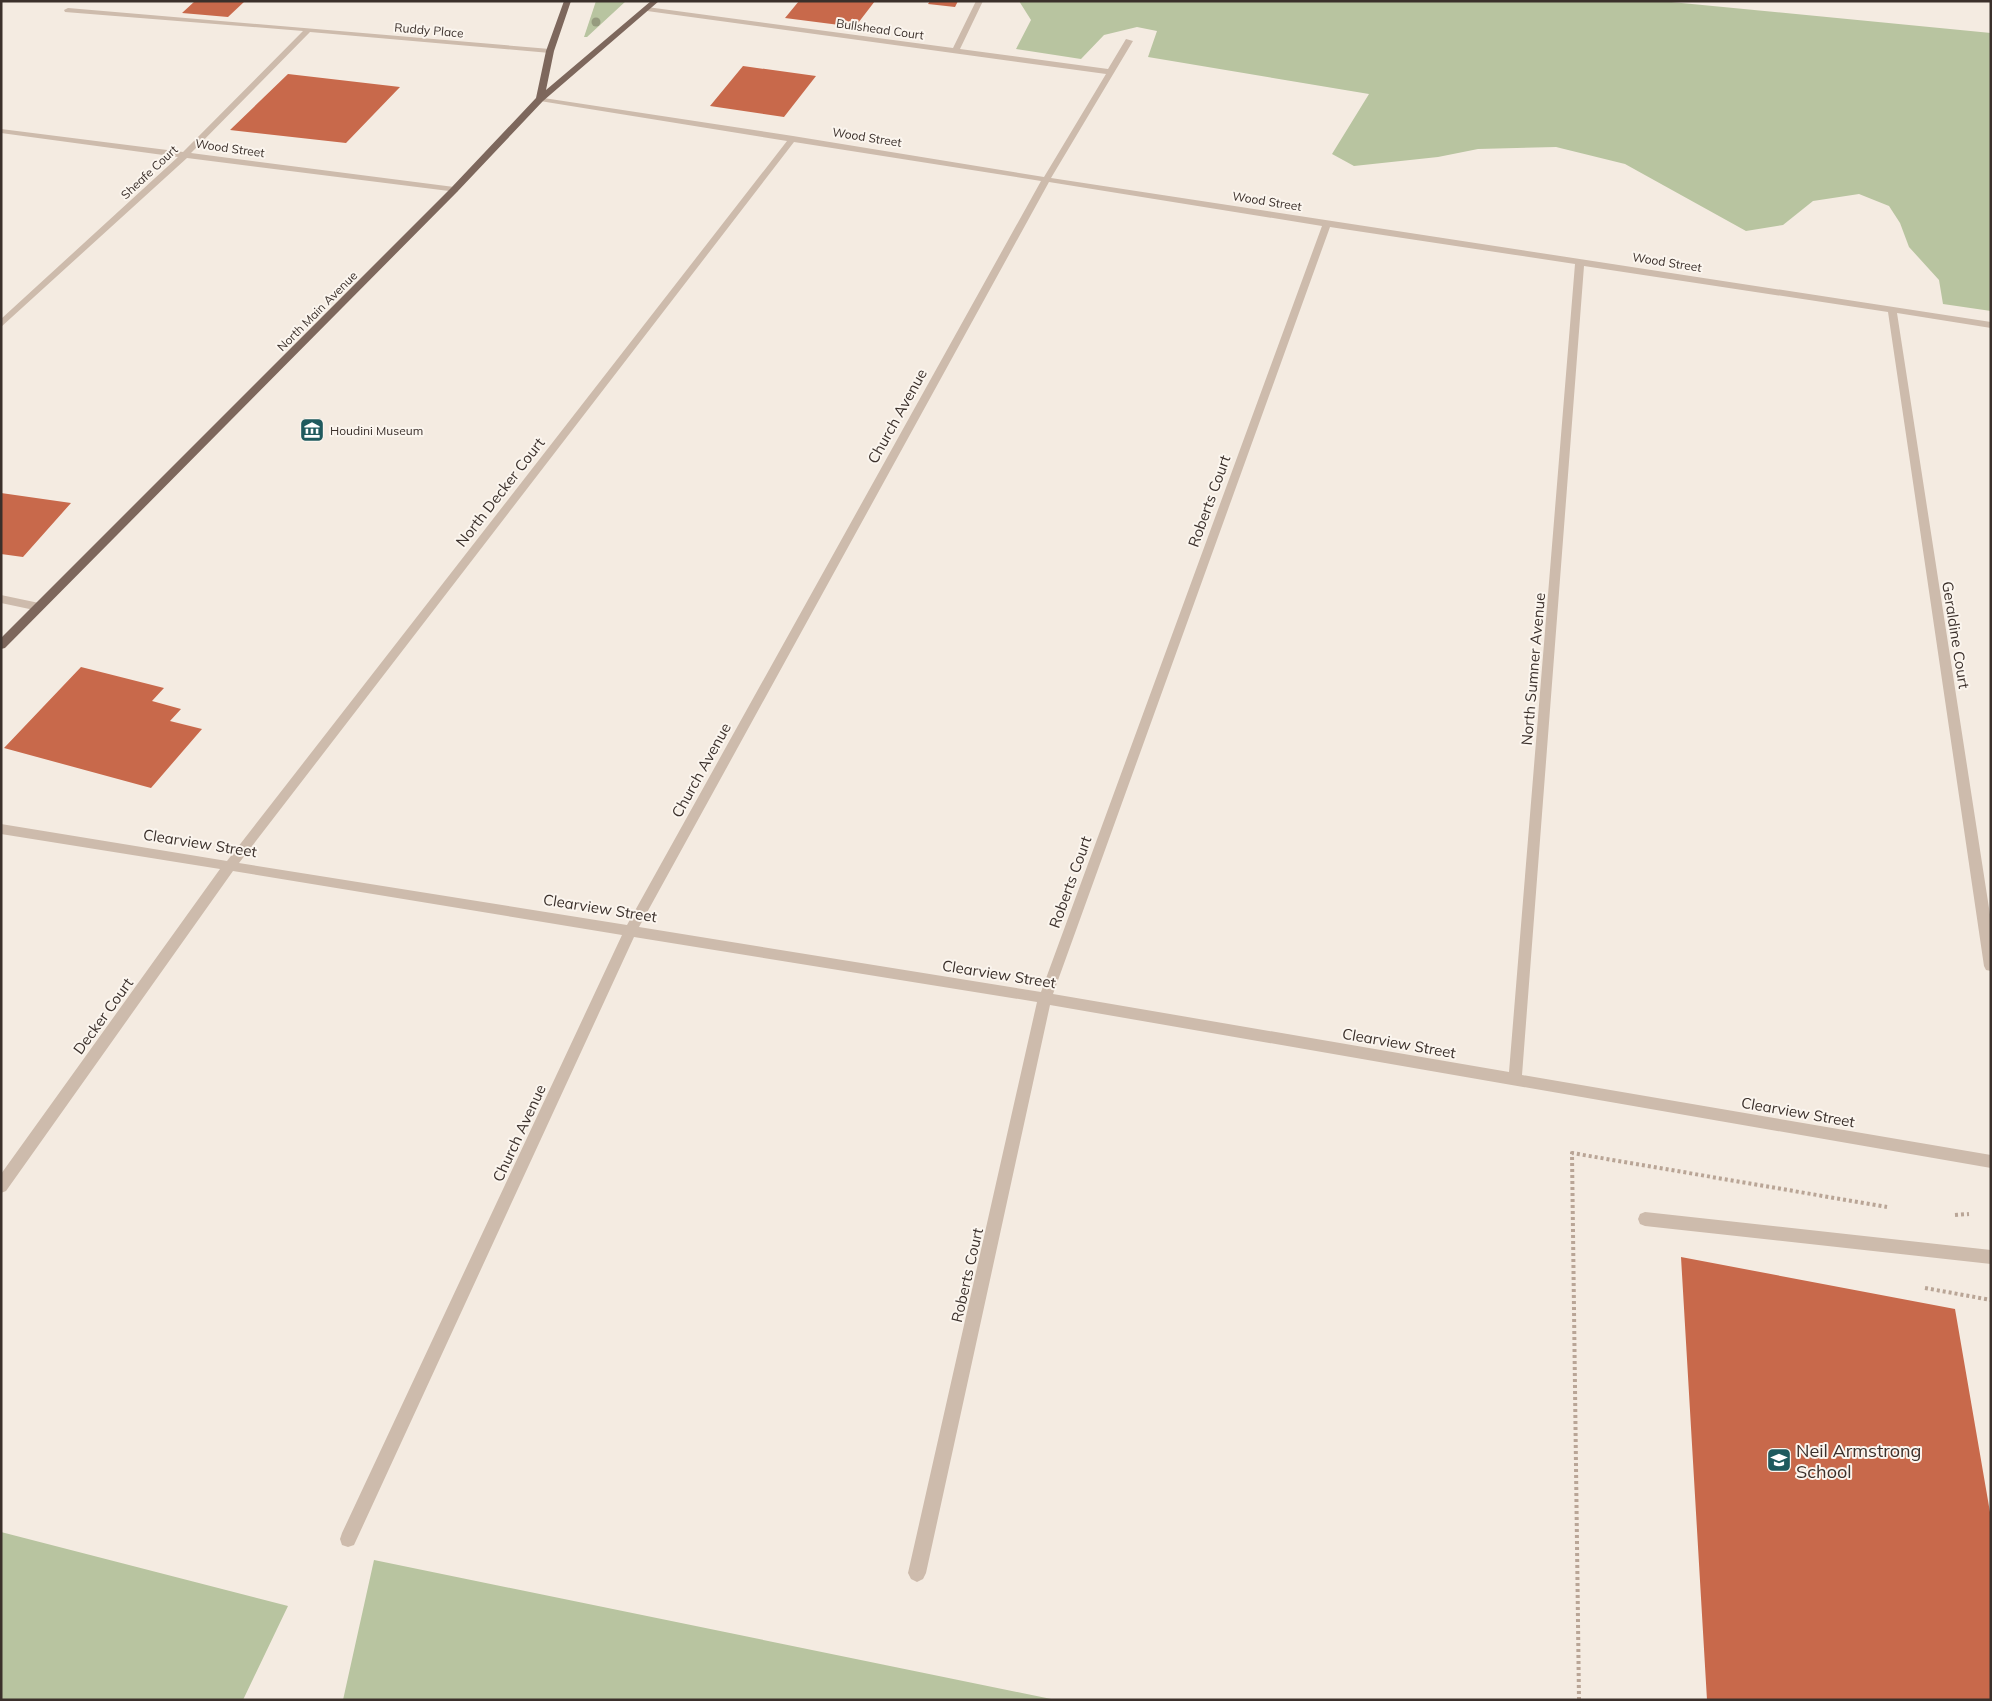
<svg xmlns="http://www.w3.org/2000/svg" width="1992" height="1701" font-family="Mulish,sans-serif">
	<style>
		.green { fill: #b8c4a0 }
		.building { fill: #c8694b }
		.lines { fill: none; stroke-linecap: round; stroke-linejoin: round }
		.path { stroke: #b9a596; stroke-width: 4; stroke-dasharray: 3 3; stroke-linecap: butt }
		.minor { fill: #cdbbac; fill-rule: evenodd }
		.major { fill: #7d675c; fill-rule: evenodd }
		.tree { fill: #969b7f }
		.labels { text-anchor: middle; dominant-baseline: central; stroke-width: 4; stroke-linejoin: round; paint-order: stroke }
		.far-street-label { font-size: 12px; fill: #3b302b; stroke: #fbf5ee }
		.far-poi-label { font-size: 12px; fill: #3b302b; stroke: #fbf5ee; text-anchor: start }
		.street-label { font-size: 15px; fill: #3b302b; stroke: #fbf5ee }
		.near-poi-label { font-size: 18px; fill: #3b302b; stroke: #fbf5ee; text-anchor: start }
	</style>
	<rect width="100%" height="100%" fill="#f4ebe1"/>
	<!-- green -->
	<path class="green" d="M596 1H626L587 37H584Z
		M1019 1H1661L1991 33V311L1943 304 1939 280 1909 247 1900 223 1889 206 1859 194 1813 201 1783 225 1746 231 1625 164 1556 147 1478 149 1438 157 1354 166 1332 154 1369 94 1148 57 1157 31 1137 27 1104 35 1081 59 1016 49 1031 20Z
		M1 1532 288 1606 243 1700H1Z
		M374 1560 1056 1700H343Z"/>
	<!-- building -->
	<path class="building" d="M195 1H245L228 17 182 13Z
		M799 1H875L855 27 785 18Z
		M930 1H958L955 7 928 4Z
		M743 66 816 76 784 117 710 106Z
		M288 74 400 87 346 143 230 130Z
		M1 493 71 503 23 557 1 554Z
		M81 667 164 688 152 701 181 709 170 721 202 729 151 788 4 748Z
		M1681 1257 1955 1309 1991 1518V1700H1707Z"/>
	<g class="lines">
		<!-- path -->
		<path class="path" d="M1955 1215 1969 1214
			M1925 1288 1991 1300
			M1579 1700 1572 1153 1887 1207"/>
		<!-- minor -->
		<path class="minor" d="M976 1H983L960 49 1108 69 1126 39 1133 41 1051 178 1991 322V328L1897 313 1991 921V971L1986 970 1984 966 1888 312 1584 266 1522 1075 1991 1155V1168L1050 1005 926 1573 923 1579 917 1582 911 1579 908 1573 1037 1002 634 937 354 1545 348 1547 342 1545 340 1539 342 1533 622 935 233 871 6 1191 1 1193V1174L220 869 1 834V824L227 861 787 141 540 101 536 99 537 97 793 136 1044 177 1106 74 647 11 643 9 647 7 953 48ZM794 142 1041 181 627 925 239 863ZM1049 182 1322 226 1041 992 639 927ZM1330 227 1575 264 1509 1072 1053 994Z
			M68 8 550 49 554 51 550 53 310 32 191 153 454 187 458 190 457 192 187 158 1 327V319L178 157 1 133V129L183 152 303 31 65 12 64 10Z
			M1 595 39 603 44 607 39 611 1 603Z
			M1645 1212 1991 1250V1264L1645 1226 1640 1224 1638 1219 1640 1214Z"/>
		<!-- major -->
		<path class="major" d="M564 1H571L554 51 546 90 651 1H659L543 101 457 192 5 648 1 649V638L451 188 536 98 546 51Z"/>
	</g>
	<!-- trees -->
	<circle class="tree" cx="596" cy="22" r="4.5"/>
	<!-- icons -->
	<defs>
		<symbol id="museum-square" viewBox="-11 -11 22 22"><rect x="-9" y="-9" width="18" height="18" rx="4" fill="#1f5a5e" stroke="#fbf5ee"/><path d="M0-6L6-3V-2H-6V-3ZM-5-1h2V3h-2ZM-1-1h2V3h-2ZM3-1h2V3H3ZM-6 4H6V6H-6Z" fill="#fff"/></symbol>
		<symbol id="school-square" viewBox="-11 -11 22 22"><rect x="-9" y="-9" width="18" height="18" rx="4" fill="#1f5a5e" stroke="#fbf5ee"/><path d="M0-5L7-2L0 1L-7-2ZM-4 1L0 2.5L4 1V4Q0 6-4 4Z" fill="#fff"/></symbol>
	</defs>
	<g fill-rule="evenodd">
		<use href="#museum-square" x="298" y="416" width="28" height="28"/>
		<use href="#school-square" x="1765" y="1446" width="28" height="28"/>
	</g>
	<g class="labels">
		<!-- far-street labels -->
		<g class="far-street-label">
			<text transform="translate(880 29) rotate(8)">Bullshead Court</text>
			<text transform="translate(429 30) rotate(5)">Ruddy Place</text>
			<text transform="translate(867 137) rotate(9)">Wood Street</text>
			<text transform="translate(230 148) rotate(8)">Wood Street</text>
			<text transform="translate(149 172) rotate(-43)">Sheafe Court</text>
			<text transform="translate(1267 201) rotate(9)">Wood Street</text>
			<text transform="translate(1667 262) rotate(9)">Wood Street</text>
			<text transform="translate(317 311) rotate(-45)">North Main Avenue</text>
		</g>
		<!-- far-poi labels -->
		<g class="far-poi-label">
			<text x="330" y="430">Houdini Museum</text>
		</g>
		<!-- street labels -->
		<g class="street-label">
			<text transform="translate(897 416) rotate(-61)">Church Avenue</text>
			<text transform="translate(500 492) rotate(-52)">North Decker Court</text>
			<text transform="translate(1209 501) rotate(-70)">Roberts Court</text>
			<text transform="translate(1956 635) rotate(81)">Geraldine Court</text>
			<text transform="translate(1533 669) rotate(-85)">North Sumner Avenue</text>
			<text transform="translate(701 770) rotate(-61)">Church Avenue</text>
			<text transform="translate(200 843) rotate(9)">Clearview Street</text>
			<text transform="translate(1070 882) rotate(-70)">Roberts Court</text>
			<text transform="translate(600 908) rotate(9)">Clearview Street</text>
			<text transform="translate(999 974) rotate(9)">Clearview Street</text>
			<text transform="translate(103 1016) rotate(-54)">Decker Court</text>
			<text transform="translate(1399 1043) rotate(10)">Clearview Street</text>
			<text transform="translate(1798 1112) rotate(10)">Clearview Street</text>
			<text transform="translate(519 1133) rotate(-65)">Church Avenue</text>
			<text transform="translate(967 1275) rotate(-77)">Roberts Court</text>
		</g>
		<!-- near-poi labels -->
		<g class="near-poi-label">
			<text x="1796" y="1450">Neil Armstrong<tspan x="1796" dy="21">School</tspan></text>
		</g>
	</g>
	<!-- border -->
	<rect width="1992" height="1701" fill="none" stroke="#3b302b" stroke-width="5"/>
</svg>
